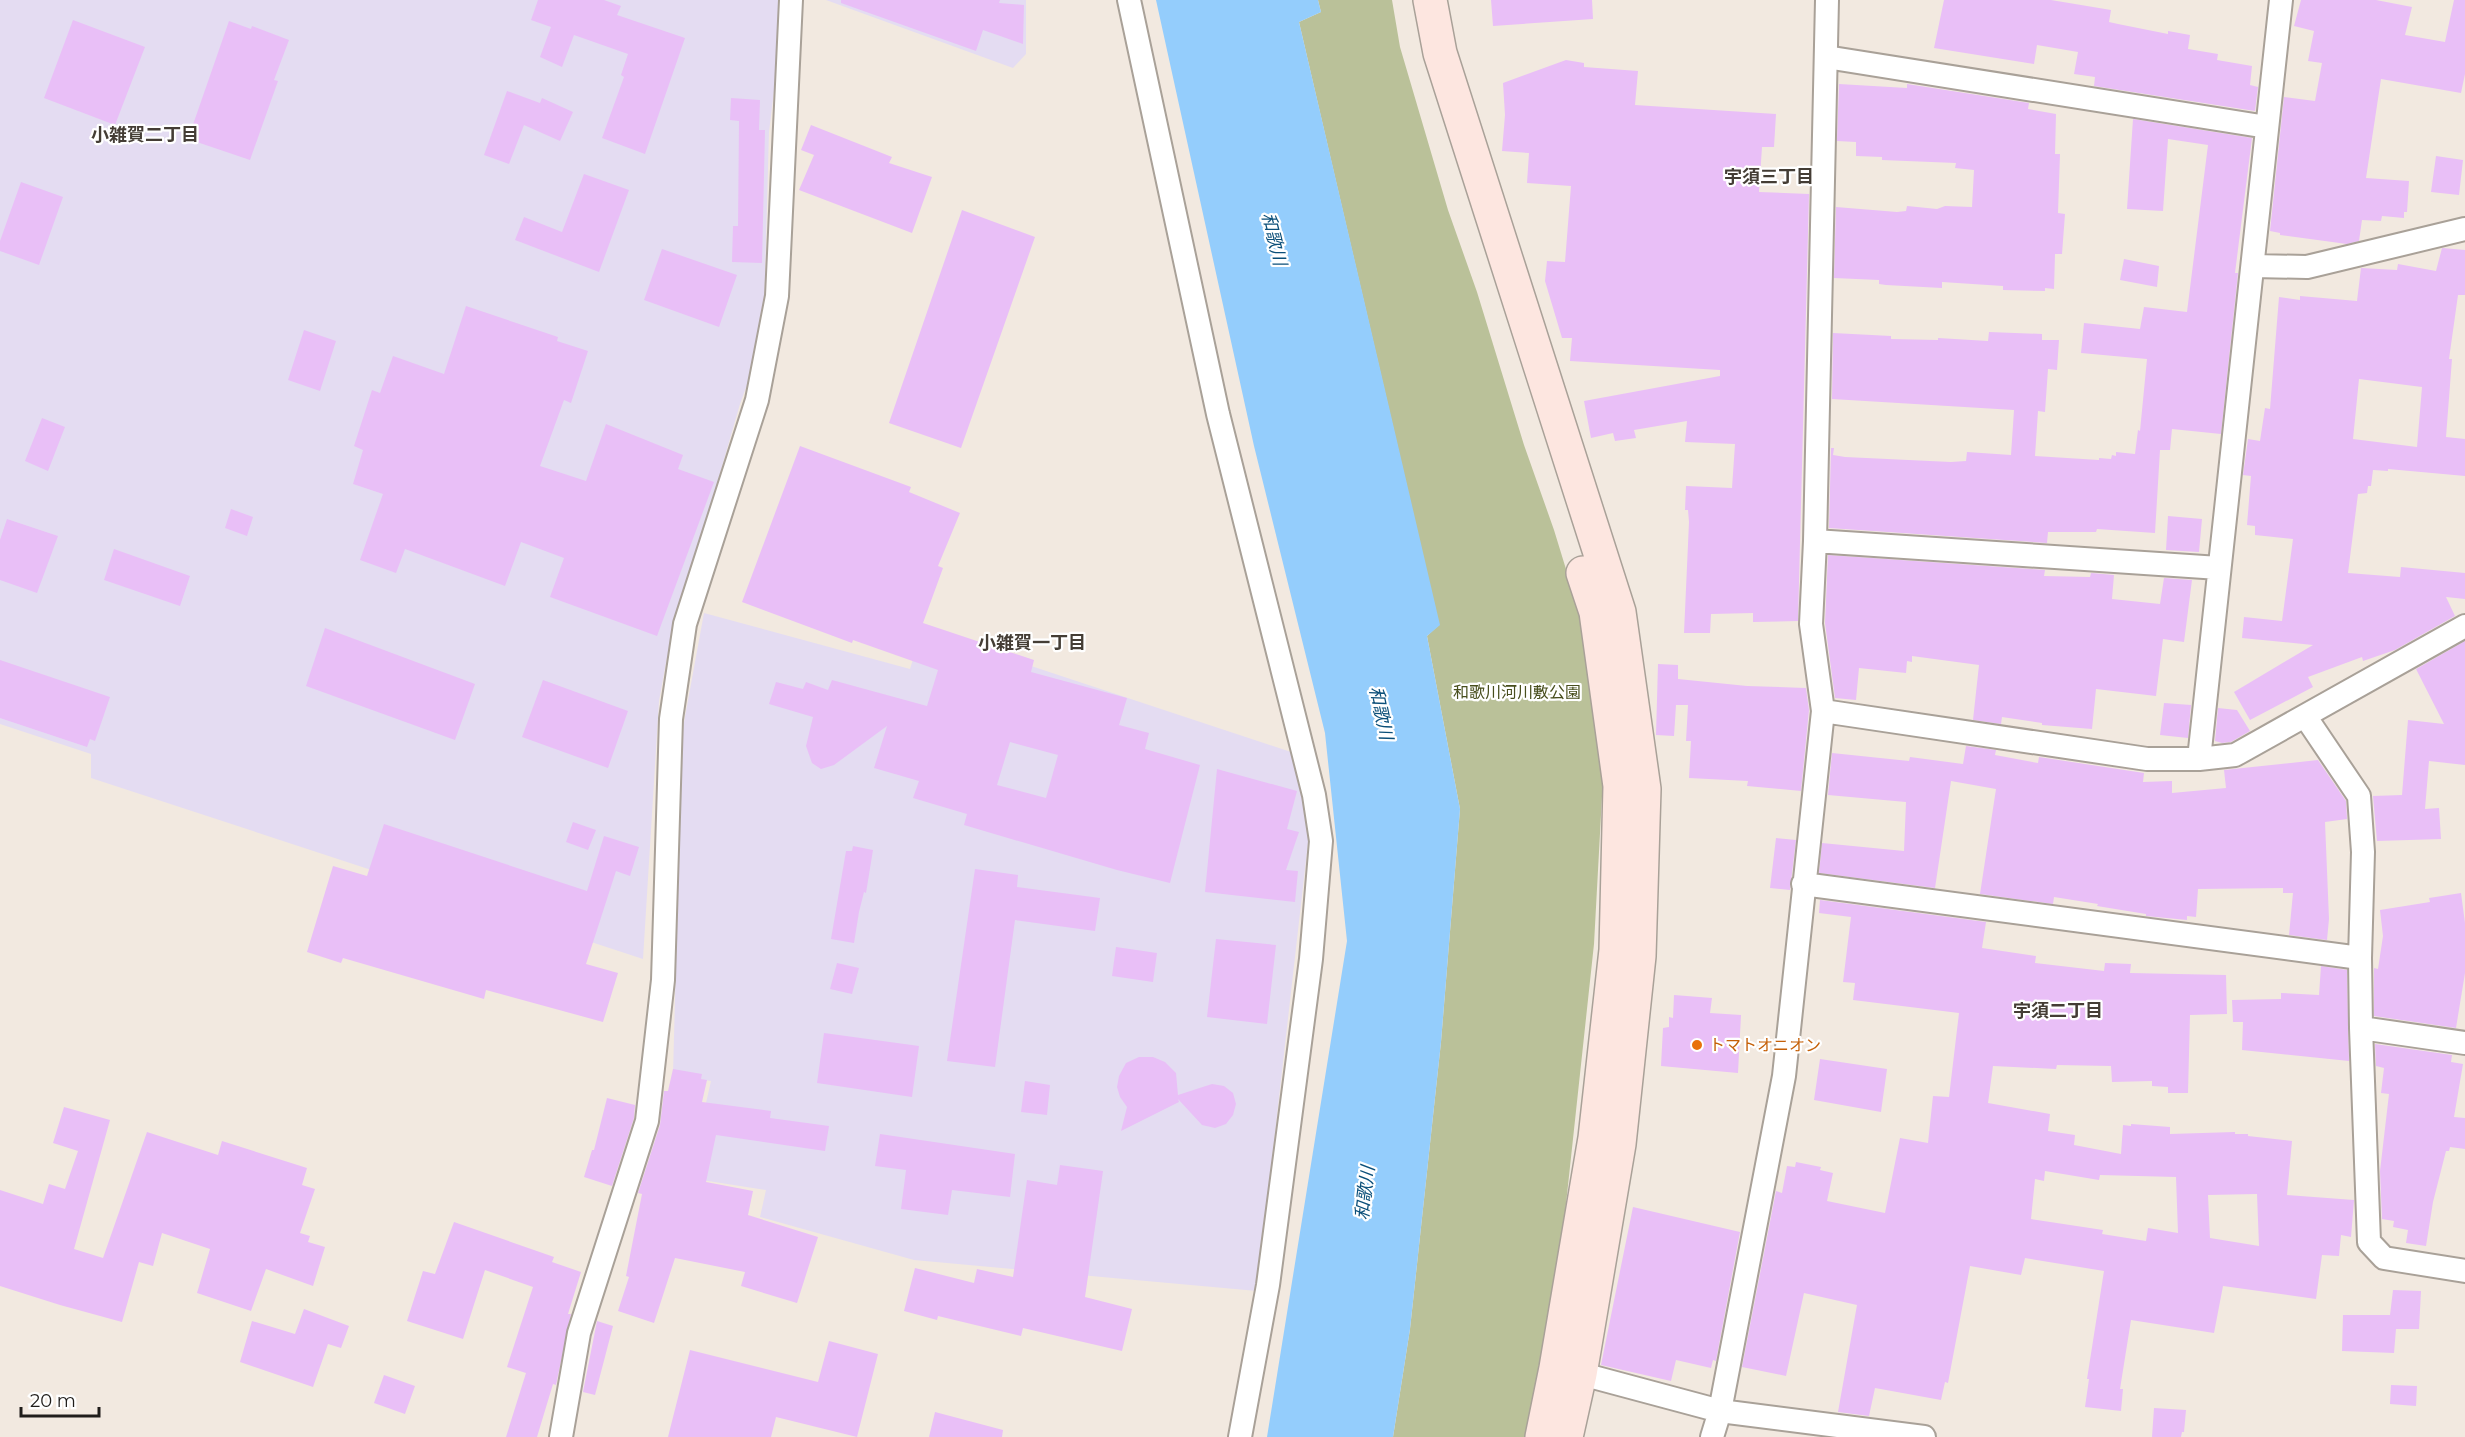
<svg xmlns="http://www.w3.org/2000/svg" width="2465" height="1437" font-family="Montserrat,'Noto Sans JP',sans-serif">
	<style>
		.industrial { fill: #e4dcf2 }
		.green { fill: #bac199 }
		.water { fill: #94cdfc }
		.building { fill: #e9bff7; fill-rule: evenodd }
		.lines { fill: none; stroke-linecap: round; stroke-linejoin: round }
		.street-casing { stroke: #a9a198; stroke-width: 26 }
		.secondary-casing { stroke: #a9a198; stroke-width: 36 }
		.street { stroke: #fff; stroke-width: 22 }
		.secondary { stroke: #fde6e0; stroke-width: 33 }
		.food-dot { fill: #e8710a; stroke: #fff; stroke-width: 2 }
		.labels { text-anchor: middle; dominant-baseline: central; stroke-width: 4.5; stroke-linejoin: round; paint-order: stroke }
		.park-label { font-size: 16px; fill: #484e1d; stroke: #fff }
		.food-label { font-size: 16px; fill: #c56008; stroke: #fff; text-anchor: start }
		.neighbourhood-label { font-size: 18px; font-weight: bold; fill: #443d35; stroke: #fff }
		.water-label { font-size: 18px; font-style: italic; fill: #0b4f79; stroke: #fff }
	</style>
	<rect width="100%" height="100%" fill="#f2e9e0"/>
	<!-- industrial -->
	<path class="industrial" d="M0 0H785L769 132 764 311 757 357 740 404 667 657 659 701 643 959 91 778V754L0 724Z
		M826 0H1026V54L1013 68Z
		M704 613 910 669 922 630 1294 753 1310 825 1257 1291 914 1260 760 1217 766 1190 689 1178 711 1081 673 1075 682 733Z"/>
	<!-- green -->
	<path class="green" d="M1318 0H1392L1400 47 1448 210 1477 292 1524 445 1554 530 1577 605 1595 682 1603 778 1594 944 1558 1278 1527 1437H1393L1410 1329 1441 1042 1460 809 1427 636 1439 625 1299 22 1321 12Z"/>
	<!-- water -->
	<path class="water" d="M1156 0H1318L1321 12 1299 22 1440 625 1427 636 1460 809 1441 1042 1410 1329 1393 1437H1267L1347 941 1325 733 1254 446Z"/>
	<!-- building -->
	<path class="building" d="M538 0H604L621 6 617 15 685 38 645 154 602 138 624 77 621 75 628 54 574 35 562 67 540 57 551 27 531 20Z
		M841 0H1000L999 3 1024 5 1023 44 983 30 976 51 841 3Z
		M1491 0H1592L1593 19 1493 26Z
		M1944 0H2051L2111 10 2109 22 2118 24 2168 34V31L2190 35 2188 49 2218 54 2217 60 2252 66 2250 85 2258 87 2255 111 2094 86 2095 77 2074 74 2078 52 2037 45 2034 64 1934 48Z
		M2301 0H2376L2412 7 2405 35 2445 42 2454 0H2465V74L2461 93 2381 79 2366 178 2409 181 2407 212H2404V218L2382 216 2381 221 2362 220 2359 241 2347 244 2280 235V233L2270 231 2284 97 2315 101 2322 63 2308 61 2314 31 2294 26Z
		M73 20 145 47 115 125 44 98Z
		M229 21 251 29 252 26 289 40 274 80 278 81 250 160 188 139Z
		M1566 60 1584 63V67L1638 71 1635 105 1776 114 1774 147H1762L1759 192 1809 194 1798 621 1753 622V613L1711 614 1710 633H1684L1689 522 1688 510H1685L1686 486 1732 488 1735 444 1685 442 1687 421 1634 430 1636 438 1615 441 1613 433 1591 438 1584 401 1720 376V370L1570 361 1572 338H1562L1545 281 1547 261 1565 262 1571 186 1527 183 1529 153 1502 151 1505 115 1503 83Z
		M1839 84 1907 88V84L2029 103 2028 109 2056 114 2055 154H2060L2058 213 2065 214 2062 254H2055L2054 289 2045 288V291L2003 290V286L1942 282V288L1886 285 1879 284V280L1834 278 1836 207 1897 212 1906 211 1907 206 1937 209 1945 206 1972 207 1974 170 1955 168 1956 163 1882 160V157L1856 156V142L1837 141Z
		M507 91 540 103 542 98 573 112 560 141 524 125 509 164 484 155Z
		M731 98 760 100 759 130H765L762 263 732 262 733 226H738L739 121 730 120Z
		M2133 119 2252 138 2235 273H2238L2221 434 2172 429 2170 450H2160L2155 533 2097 529 2096 532H2048L2047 543 1829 528 1831 448H1834L1833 455 1845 457 1951 462 1966 461 1967 452 2011 455 2014 410 1832 399 1833 333 1891 336V339L1938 340V338L1988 341 1989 332 2042 334V340H2059L2057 370 2048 369 2045 412 2038 411 2035 456 2099 460V458L2111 459 2112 455 2116 456V452L2135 454 2138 430 2140 431 2147 359 2081 353 2084 323 2140 329 2144 307 2187 312 2208 145 2168 139 2163 211 2127 209Z
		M811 125 892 157 889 163 932 177 912 233 799 190 814 155 801 150Z
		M2436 156 2463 160 2459 195 2431 192Z
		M584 174 629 190 599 272 515 240 524 217 562 232Z
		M21 182 63 197 39 265 0 251V241Z
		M962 210 1035 237 961 448 889 423Z
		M2442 248 2465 250V295H2458L2449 359H2452L2446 437 2465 439V476L2388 469V471L2373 470 2371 486H2368L2367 493 2358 494 2348 573 2400 577 2401 567 2465 573V599L2446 597 2455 616 2395 650 2363 661 2362 657 2308 677 2313 687 2250 720 2234 692 2313 645 2242 638 2244 617 2282 621 2293 539 2255 535V526L2247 525 2251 476 2243 475 2248 439 2260 441 2265 408 2270 409 2279 297 2300 300V296L2357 301 2361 268 2397 270 2398 264 2436 271ZM2359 379 2422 387 2417 447 2353 439Z
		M662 249 737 275 719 327 644 300Z
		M2124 259 2159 266 2157 287 2120 280Z
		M466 306 558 337 557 341 588 351 571 403 564 400 540 466 586 481 606 424 683 455 678 469 714 482 657 636 550 597 564 558 521 542 505 586 405 549 396 573 360 560 383 494 353 484 363 450 354 446 372 390 380 393 393 356 444 374Z
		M304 330 336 341 320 391 288 380Z
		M42 418 65 427 48 471 25 461Z
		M800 446 911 487 909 492 960 513 938 566 943 568 923 623 1034 660 1031 672 1127 698 1119 725 1149 733 1145 749 1200 765 1170 883 1117 870 964 825 967 814 913 798 919 781 874 768 887 726 834 765 821 769 812 763 806 746 813 717 769 704 776 682 803 689 806 682 828 690 832 680 927 706 938 670 853 640 852 643 742 602ZM1010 742 1058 755 1046 798 997 785Z
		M231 509 253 517 247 536 225 528Z
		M2168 516 2202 519 2199 552 2166 550Z
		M7 519 58 536 37 593 0 580V540Z
		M114 549 190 576 180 606 104 580Z
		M1828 555 2045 570 2044 576 2090 577 2091 573 2114 575 2112 599 2160 604 2164 578 2192 580 2184 642 2163 639 2156 696 2096 689 2092 729 2042 725V723L2002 717 2001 724 1973 720 1979 665 1912 656V662L1907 661 1906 673 1859 668 1856 700 1835 698 1825 623Z
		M325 628 475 684 455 740 306 686Z
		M2465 641V765L2429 761 2425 809 2439 808 2441 839 2377 841 2373 796 2402 795 2408 720 2444 724 2416 669Z
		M0 660 110 697 95 741 90 739 87 747 0 718Z
		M1658 664 1678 665V679L1747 686 1806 688 1809 710 1801 791 1747 786 1748 781 1689 778 1691 741H1686L1688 705H1676L1674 736 1656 735Z
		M543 680 628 711 608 768 522 737Z
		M2164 703 2191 705 2188 738 2160 735Z
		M2218 708 2237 710 2250 731 2231 742 2222 743 2215 741Z
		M1966 746 1996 750 1995 755 2038 763 2039 757 2144 773 2143 782 2172 781V793L2226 788 2224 770 2318 760 2346 801 2347 819 2325 822 2329 919 2327 940 2289 935 2293 893H2283V888L2198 889 2196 917 2187 916V920L2146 916V914L2097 906 2098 904 2054 897 2053 904 1980 894 1996 789 1951 781 1935 888 1819 873 1822 843 1904 851 1906 802 1828 795 1832 753 1909 761 1910 757 1963 764Z
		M1217 769 1297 791 1287 829 1299 832 1286 870 1298 871 1295 902 1205 892Z
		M573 822 596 830 588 850 566 842Z
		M384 824 587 891 604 836 639 847 630 876 616 871 586 964 618 973 603 1022 486 990 484 999 343 958 341 963 307 952 333 866 367 876Z
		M1776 838 1796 840 1790 890 1770 888Z
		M853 846 873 850 866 893 864 892 859 912 854 943 831 939 846 851H852Z
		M975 869 1018 875 1017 887 1100 898 1095 931 1015 920 995 1067 947 1061Z
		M2461 893 2465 923V973L2456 1028 2374 1016V968L2378 969 2383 936 2380 910 2430 902 2429 898Z
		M1820 900 1986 922 1982 948 2036 956 2035 963 2104 971 2105 963 2131 964 2130 973 2226 975 2227 1014 2190 1015 2188 1093H2168V1087L2152 1086V1081L2112 1082 2111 1066 2057 1065 2056 1069 1993 1066 1988 1103 2050 1114 2048 1131 2075 1135 2074 1145 2121 1154 2123 1125 2131 1126V1124L2170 1127V1134L2235 1132V1134H2248V1136L2292 1141 2287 1195 2354 1200 2351 1237 2341 1235 2339 1256 2322 1255 2316 1299 2223 1286 2214 1333 2131 1320 2120 1389H2123L2121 1411 2085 1407 2089 1379H2087L2104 1271 2025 1258 2021 1275 1970 1266 1948 1383 1945 1382 1941 1400 1875 1388 1869 1416 1838 1412 1857 1305 1804 1293 1786 1376 1742 1367 1776 1191 1782 1193 1787 1166 1795 1167 1796 1162 1821 1167 1820 1170 1833 1173 1827 1201 1885 1213 1900 1138 1928 1143 1933 1096 1949 1097 1959 1013 1853 1000 1855 983 1843 982 1851 917 1819 913ZM2045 1171 2099 1180 2100 1175 2176 1177 2178 1233 2148 1228 2146 1241 2102 1234 2103 1230 2031 1219 2035 1179 2044 1181ZM2257 1194 2259 1246 2210 1238 2208 1195Z
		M1216 939 1276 945 1267 1024 1207 1017Z
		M1116 947 1157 953 1153 982 1112 976Z
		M837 963 859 968 852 994 830 989Z
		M2321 966 2347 970 2349 1061 2242 1050 2243 1022H2233L2232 1000 2281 999V993L2319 995Z
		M1674 995 1712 998 1710 1013 1741 1015 1738 1073 1661 1066 1663 1028 1669 1027V1017L1673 1018Z
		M824 1033 919 1046 912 1097 817 1083Z
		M2375 1044 2452 1055 2451 1062 2463 1064 2454 1117 2465 1118V1149L2450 1147 2449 1151H2446L2433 1202 2426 1246 2406 1243 2408 1230 2393 1227 2394 1221 2382 1219 2380 1171 2389 1094 2381 1093 2384 1068 2376 1066Z
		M1139 1057H1153L1165 1062 1176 1073 1178 1095 1212 1084 1224 1086 1233 1093 1236 1104 1233 1115 1226 1124 1215 1128 1202 1125 1178 1099 1179 1102 1121 1131 1127 1107 1120 1097 1117 1087 1119 1076 1126 1063Z
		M1820 1059 1887 1069 1881 1112 1814 1100Z
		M673 1069 702 1074 701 1079 707 1080 702 1102 771 1111 770 1118 829 1126 825 1151 716 1135 706 1182 753 1191 748 1215 818 1237 797 1303 741 1286 745 1272 675 1258 654 1323 618 1311 629 1277 626 1276 642 1194 638 1193 660 1125 664 1091H668Z
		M1025 1081 1050 1085 1047 1115 1021 1112Z
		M607 1098 635 1105 634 1118 612 1186 584 1177 592 1150H594Z
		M64 1107 110 1120 74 1249 103 1258 147 1132 218 1155 222 1141 307 1168 302 1185 315 1189 300 1233 310 1236 308 1242 325 1247 313 1286 266 1269 251 1311 197 1293 210 1249 162 1233 153 1266 139 1262 122 1322 60 1305 0 1286V1190L43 1204 49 1184 65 1189 78 1151 53 1143Z
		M880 1134 1015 1154 1010 1197 952 1190 948 1215 901 1209 906 1170 875 1166Z
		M1060 1165 1103 1171 1085 1297 1132 1309 1122 1351 1023 1328 1021 1336 938 1316 937 1320 904 1311 915 1268 974 1283 977 1269 1013 1277 1027 1180 1057 1185Z
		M1633 1207 1740 1232 1716 1361 1713 1360 1711 1368 1676 1360 1671 1381 1601 1365Z
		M454 1222 554 1257 552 1262 581 1272 568 1314H571L556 1385 553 1384 537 1437H506L526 1373 507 1367 533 1287 485 1270 463 1339 407 1321 423 1271 435 1274Z
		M2393 1290 2421 1291 2419 1329H2396L2394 1353 2342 1351 2343 1315H2390Z
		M304 1309 349 1326 341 1348 328 1344 313 1387 240 1362 252 1321 295 1334Z
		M597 1321 613 1326 595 1395 583 1392Z
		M829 1341 878 1354 857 1437 776 1417 771 1437H668L690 1350 818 1382Z
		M384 1375 415 1386 405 1414 374 1403Z
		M2391 1385 2417 1386 2416 1406 2390 1404Z
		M2154 1408 2186 1410 2184 1432H2182L2181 1437H2152Z
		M935 1412 1003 1430 1002 1437H929Z"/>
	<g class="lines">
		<defs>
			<path id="street" d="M1129 0 1218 414 1314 795 1321 841 1311 959 1268 1285 1240 1437
				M1826 57 2267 127
				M2253 266 2307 267 2465 229
				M1815 541 2219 568
				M1823 711 2147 759H2199L2235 755 2465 626
				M2305 716 2359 796 2363 852 2360 958 2361 1028 2369 1242 2384 1258 2465 1271
				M2199 759 2281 0
				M1803 884 2360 958
				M2361 1028 2465 1043
				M1567 1370 1720 1411 1924 1437
				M561 1437 579 1333 647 1121 663 980 671 719 685 624 757 400 777 296 791 0
				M1712 1437 1720 1411 1784 1076 1823 711 1811 624 1815 541 1827 0"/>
			<path id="secondary" d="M1430 0 1440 53 1619 612 1644 789 1639 956 1619 1144 1580 1374 1566 1437
				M1542 1437 1556 1368 1595 1138 1616 950 1620 786 1596 612 1583 573"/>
		</defs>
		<!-- street casing -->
		<use href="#street" class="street-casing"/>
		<!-- secondary casing -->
		<use href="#secondary" class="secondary-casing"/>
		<!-- street -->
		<use href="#street" class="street"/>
		<!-- secondary -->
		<use href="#secondary" class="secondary"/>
	</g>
	<!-- markers -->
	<circle class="food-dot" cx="1697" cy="1045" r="6"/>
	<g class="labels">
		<!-- park labels -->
		<g class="park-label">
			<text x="1517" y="692">和歌川河川敷公園</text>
		</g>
		<!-- food labels -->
		<g class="food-label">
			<text x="1709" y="1045">トマトオニオン</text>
		</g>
		<!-- neighbourhood labels -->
		<g class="neighbourhood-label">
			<text x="145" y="135">小雑賀二丁目</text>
			<text x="1769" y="177">宇須三丁目</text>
			<text x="1032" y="643">小雑賀一丁目</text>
			<text x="2058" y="1011">宇須二丁目</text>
		</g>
		<!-- water labels -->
		<g class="water-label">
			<text transform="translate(1274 239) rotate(76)">和歌川</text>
			<text transform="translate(1381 713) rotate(78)">和歌川</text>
			<text transform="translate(1365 1193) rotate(-83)">和歌川</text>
		</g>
	</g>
	<!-- scale -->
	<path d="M21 1407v9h78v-9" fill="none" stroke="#201d1a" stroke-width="3"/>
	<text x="30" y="1407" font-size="18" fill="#201d1a" stroke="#ffffff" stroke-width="4.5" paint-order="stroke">20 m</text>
</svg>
